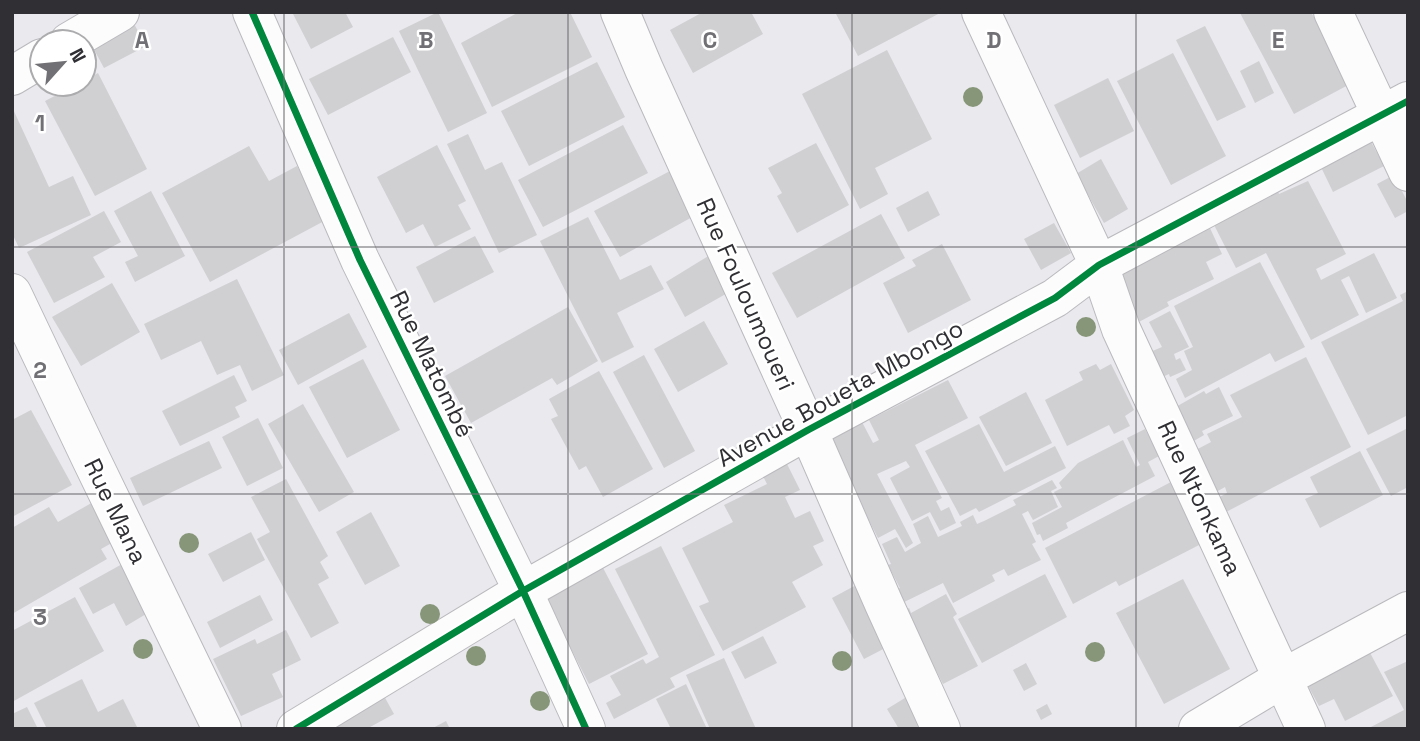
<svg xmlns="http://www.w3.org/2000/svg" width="1420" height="741" font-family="'Space Grotesk',sans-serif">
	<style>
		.building { fill: #d0cfd2 }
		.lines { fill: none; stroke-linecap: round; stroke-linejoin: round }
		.street-casing { stroke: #bababe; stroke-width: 40 }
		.street { stroke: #fcfcfc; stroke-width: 38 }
		.cycleway-casing { stroke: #fff; stroke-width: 11 }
		.cycleway { stroke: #00873e; stroke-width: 7 }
		.tree { fill: #879679 }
		.grid { fill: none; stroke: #717175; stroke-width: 2; stroke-opacity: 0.55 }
		.labels { text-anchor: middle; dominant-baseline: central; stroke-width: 5; stroke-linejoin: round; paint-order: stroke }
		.street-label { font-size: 24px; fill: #303034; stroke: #fff }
		.grid-label { font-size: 23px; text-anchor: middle; font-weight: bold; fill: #717175; stroke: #fff; stroke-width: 5; stroke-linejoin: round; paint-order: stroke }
	</style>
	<rect width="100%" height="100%" fill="#e9e9ee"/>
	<!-- building -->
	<path class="building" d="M292 12H345L353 27 311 49Z
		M438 12 487 113 448 132 399 31Z
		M519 12H570L592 57 492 107 461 43Z
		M703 12H751L763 34 693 73 670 30Z
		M835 12H942L858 56Z
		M1242 12H1311L1350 84 1294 114 1240 13Z
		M132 20 146 46 104 68 90 42Z
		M1205 26 1246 107 1217 121 1176 40Z
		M393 37 411 72 328 115 309 79Z
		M887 50 932 139 875 168 888 194 860 209 802 94Z
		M1173 53 1226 156 1171 185 1117 81Z
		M1259 61 1274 93 1255 103 1240 71Z
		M597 62 625 117 529 166 501 111Z
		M98 73 147 169 95 196 45 101 78 84H84V81Z
		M1108 78 1134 131 1080 158 1054 105Z
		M12 107 49 187 73 176 91 215 19 248 12 233Z
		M623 125 648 173 543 227 518 180Z
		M468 134 485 170 502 162 537 235 499 253 447 144Z
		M1370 140 1384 166 1333 192 1320 165Z
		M816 143 849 205 797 233 777 196 782 193 768 168Z
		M437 145 466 201 458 205 471 229 435 247 423 224 406 233 377 177Z
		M249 146 269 181 297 166 326 220 210 282 162 193Z
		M1101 159 1128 209 1104 223 1076 174Z
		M670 171 694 216 620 257 594 211Z
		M1394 175 1408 203V211L1395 218 1377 184Z
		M1308 181 1346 254 1316 269 1321 280 1374 253 1397 298 1366 313 1349 276 1341 280 1359 315 1311 340 1266 253 1236 268 1211 219 1276 187 1279 194Z
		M151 191 185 256 135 282 125 262 138 256 114 211Z
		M928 191 940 215 908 232 896 208Z
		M104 211 121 242 93 257 105 277 54 303 27 252Z
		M881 214 905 258 797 318 772 273Z
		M588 217 620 280 651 265 664 289 617 313 634 347 602 363 540 241Z
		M1054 223 1071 253 1041 270 1024 239Z
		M1209 226 1222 254 1206 262 1214 279 1167 302 1169 306 1135 324 1109 273Z
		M475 236 494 272 434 303 416 267Z
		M942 244 971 300 908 333 883 283 916 266 912 260Z
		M710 255 731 291 685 317 666 282Z
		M1260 262 1305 347 1275 362 1270 353 1185 398 1176 379 1192 370 1184 351 1193 347 1174 306Z
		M237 279 284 375 252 391 240 365 217 375 201 341 161 360 144 324Z
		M112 283 140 332 81 366 52 317Z
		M1408 291V415L1368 435 1321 342 1403 301 1400 295Z
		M568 307 598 361 557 385 552 378 471 423 445 376Z
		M1170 311 1189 347 1174 354 1176 360 1180 358 1186 370 1170 377 1169 374 1156 380 1143 355 1162 347 1149 322Z
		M349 313 367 347 298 385 279 350Z
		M704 321 728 364 678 392 654 349Z
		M644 355 695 451 664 468 613 372Z
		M1306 357 1351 447 1226 512 1218 498 1227 493 1225 487 1216 492 1194 451 1211 442 1207 434 1242 417 1230 395Z
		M363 359 400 430 347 458 309 387Z
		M1096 364 1100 370 1111 364 1134 410 1125 416 1130 426 1114 434 1109 425 1067 446 1045 400 1083 380 1079 372Z
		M599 371 653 469 603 497 586 466 579 470 551 419 558 416 549 399Z
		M234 375 247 401 235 407 240 417 180 446 162 411Z
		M948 380 968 418 915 445 942 498 936 501 941 511 949 507 956 523 940 531 930 512 912 521 890 478 910 467 906 461 877 474 913 543 906 548 895 529 878 538 833 450V437L862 422 873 443 879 440 869 420Z
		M1219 387 1233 416 1202 431 1204 435 1192 442 1174 408 1204 391 1206 394Z
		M1026 392 1052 443 1006 466 979 417Z
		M303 404 354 492 319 512 268 424Z
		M31 410 72 485 12 517V420Z
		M258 418 283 468 247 486 222 437Z
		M979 424 1004 472 1055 446 1066 468 979 512 976 508 960 516 925 451Z
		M1408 428V487L1391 496 1366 449Z
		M1145 429 1159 456 1148 462 1155 476 1066 523 1068 528 1043 541 1040 534 1037 535 1032 523 1062 507 1054 492 1062 488 1059 483 1078 463 1123 440 1136 467 1140 465 1127 438Z
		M209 441 222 468 143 506 130 478Z
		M1360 451 1383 495 1320 528 1305 499 1318 493 1310 477Z
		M786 462 800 490 785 497 795 518 810 511 824 541 813 546 823 565 792 582 806 607 723 651 699 606 709 602 682 548 733 522 724 505 767 484 762 474Z
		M286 479 328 556 320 562 329 578 318 584 339 623 311 638 257 539 270 532 251 497Z
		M1052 480 1057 488 1051 491 1058 507 1033 520 1028 511 1022 514 1036 542 1032 544 1041 560 1008 576 1004 569 992 575 995 581 953 603 943 583 896 606 890 593 900 588 888 565 891 564 882 544 897 537 905 552 921 543 913 524 928 516 938 537 962 526 960 522 973 515 977 524 984 521 1016 505 1013 500Z
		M1171 482 1203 543 1119 586 1116 581 1073 604 1045 548Z
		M95 501 117 540 101 549 107 559 12 614V528L49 507 58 522Z
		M371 512 400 566 365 585 336 532Z
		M251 532 265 560 223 582 208 554Z
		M661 546 715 655 670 678 675 687 614 719 606 703 621 695 610 676 643 659 646 664 659 657 615 569Z
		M124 563 151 611 126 626 114 603 93 614 79 588Z
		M601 564 648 654 589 684 543 594Z
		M1045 574 1067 617 982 663 958 619Z
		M1183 579 1230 669 1164 704 1116 613Z
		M860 583 891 645 864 659 832 598Z
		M946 594 957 614 953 617 978 666 943 684 923 645 893 617 909 608 911 613Z
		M260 595 273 620 220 648 207 622Z
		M75 597 104 651 12 702V631Z
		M286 630 301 660 272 674 283 697 241 716 213 659 255 639 257 644Z
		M763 636 777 663 745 679 731 652Z
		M1368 649 1393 696 1345 721 1334 699 1319 706 1306 682Z
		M724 658 756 729H710L686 675Z
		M1408 661V729H1367L1404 710 1384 672Z
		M1026 663 1037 684 1024 691 1013 670Z
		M82 679 98 712 123 699 138 729H47L34 703Z
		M686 684 707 729H671L656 699Z
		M913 693 935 729H899L887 709Z
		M384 696 394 714 370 727 371 729H333Z
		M1047 704 1052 714 1041 720 1036 710Z
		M27 707 38 729H12V714Z
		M446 721 450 729H431Z"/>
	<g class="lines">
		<defs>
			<path id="street" d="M252 12 360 260 523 591 586 729
				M620 12 644 69 808 430 884 604 941 729
				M981 12 1099 265 1121 329 1306 729
				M1333 12 1408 172
				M69 42 120 12
				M12 76 42 58
				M12 293 92 461 222 729
				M296 729 523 591 808 430 1055 298 1099 265 1408 101
				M1198 729 1283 678 1408 611"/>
		</defs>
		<!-- street casing -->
		<use href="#street" class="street-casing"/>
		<!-- street -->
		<use href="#street" class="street"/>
		<defs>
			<path id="cycleway" d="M252 12 360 260 523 591 586 729
				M296 729 523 591 808 430 1055 298 1099 265 1408 101"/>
		</defs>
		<!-- cycleway casing -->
		<use href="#cycleway" class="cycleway-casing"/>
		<!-- cycleway -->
		<use href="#cycleway" class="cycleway"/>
	</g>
	<!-- trees -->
	<g class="tree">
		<circle cx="973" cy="97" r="10"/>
		<circle cx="1086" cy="327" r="10"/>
		<circle cx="189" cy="543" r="10"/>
		<circle cx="430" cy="614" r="10"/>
		<circle cx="143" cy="649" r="10"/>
		<circle cx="1095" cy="652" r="10"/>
		<circle cx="476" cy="656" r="10"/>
		<circle cx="842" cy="661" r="10"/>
		<circle cx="540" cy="701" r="10"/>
	</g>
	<!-- grid -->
	<path class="grid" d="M284 12V729M568 12V729M852 12V729M1136 12V729M12 247H1408M12 494H1408"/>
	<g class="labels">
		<!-- street labels -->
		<g class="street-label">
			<text transform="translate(746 294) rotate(66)">Rue Fouloumoueri</text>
			<text transform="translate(432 364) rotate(64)">Rue Matombé</text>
			<text transform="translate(840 393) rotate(-29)">Avenue Boueta Mbongo</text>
			<text transform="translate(1200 498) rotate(65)">Rue Ntonkama</text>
			<text transform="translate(116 511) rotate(64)">Rue Mana</text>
		</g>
	</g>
	<g class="grid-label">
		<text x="142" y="48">A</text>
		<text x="426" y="48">B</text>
		<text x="710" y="48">C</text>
		<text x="994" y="48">D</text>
		<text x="1278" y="48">E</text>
		<text x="40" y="131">1</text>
		<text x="40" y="378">2</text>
		<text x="40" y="625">3</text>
	</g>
	<!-- border -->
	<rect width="1420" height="741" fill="none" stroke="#303034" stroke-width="28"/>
	<!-- north arrow -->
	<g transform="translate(63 63) rotate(63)"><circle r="33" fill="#ffffff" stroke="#acacae" stroke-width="2"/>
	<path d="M0-5L12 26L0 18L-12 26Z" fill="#717175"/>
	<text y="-10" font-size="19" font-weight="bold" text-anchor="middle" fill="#303034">N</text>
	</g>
</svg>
